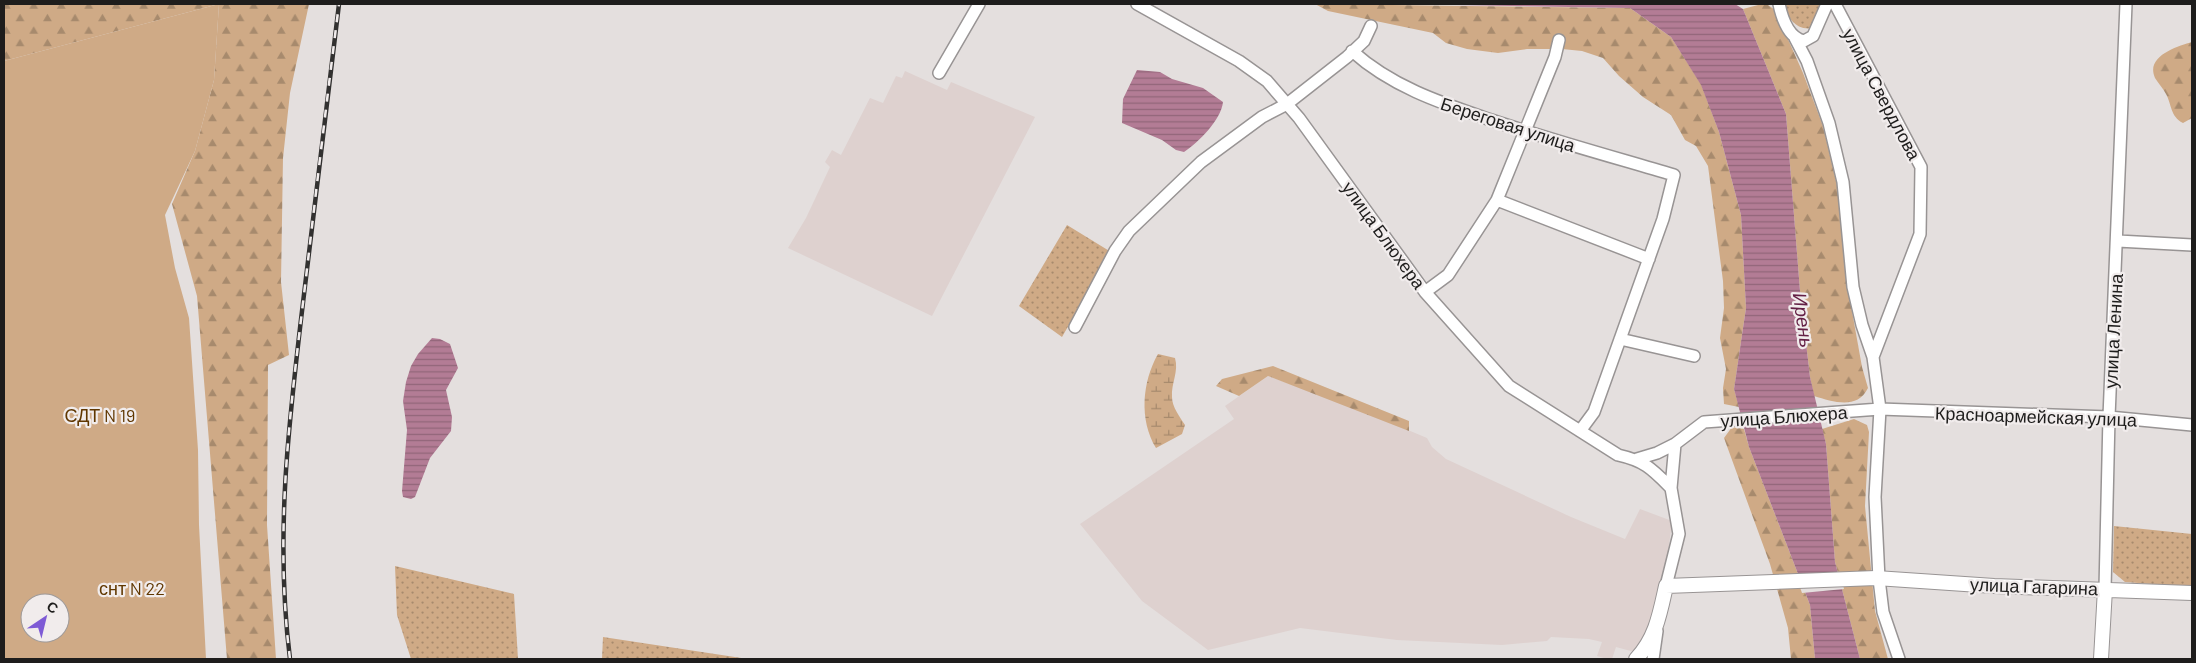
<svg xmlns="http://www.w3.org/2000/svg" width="2196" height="663" font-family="Barlow,sans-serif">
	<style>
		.built { fill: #ded1cf }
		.grass { fill: url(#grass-dots) }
		.forest { fill: url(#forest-firs) }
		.wetland { fill: url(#wetland-marsh) }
		.garden { fill: #cfaa86; fill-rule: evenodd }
		.water { fill: url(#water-rules) }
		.pier { fill: #e4dfde }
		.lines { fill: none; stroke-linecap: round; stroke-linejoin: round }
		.minor-casing { stroke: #989494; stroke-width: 14 }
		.major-casing { stroke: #989494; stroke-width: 16 }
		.minor { stroke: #fff; stroke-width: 11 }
		.major { stroke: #fff; stroke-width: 14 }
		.rail-casing { stroke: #323130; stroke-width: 4.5 }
		.rail { stroke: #f1ecec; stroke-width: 2.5; stroke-dasharray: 8; stroke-linecap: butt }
		.labels { text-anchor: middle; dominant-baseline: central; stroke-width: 4.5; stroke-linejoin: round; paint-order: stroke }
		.street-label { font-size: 18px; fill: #1e1d1c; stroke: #f1ecec }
		.park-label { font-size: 18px; fill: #603700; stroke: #f1ecec }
		.water-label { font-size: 19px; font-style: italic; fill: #642045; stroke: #f1ecec }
	</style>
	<defs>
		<pattern id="grass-dots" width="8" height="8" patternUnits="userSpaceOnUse" patternTransform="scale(1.25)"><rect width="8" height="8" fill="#cfaa86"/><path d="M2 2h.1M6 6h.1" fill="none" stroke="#a78a6d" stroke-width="1.8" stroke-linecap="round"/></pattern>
		<pattern id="forest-firs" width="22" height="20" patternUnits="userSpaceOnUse" patternTransform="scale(1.25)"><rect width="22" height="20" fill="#cfaa86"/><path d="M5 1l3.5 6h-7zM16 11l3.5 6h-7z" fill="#a78a6d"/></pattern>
		<pattern id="wetland-marsh" width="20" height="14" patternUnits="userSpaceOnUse" patternTransform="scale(1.25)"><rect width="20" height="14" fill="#cfaa86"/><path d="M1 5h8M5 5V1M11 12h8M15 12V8" fill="none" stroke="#a78a6d"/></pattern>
		<pattern id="water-rules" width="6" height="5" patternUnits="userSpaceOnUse" patternTransform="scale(1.25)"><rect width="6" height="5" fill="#b37c95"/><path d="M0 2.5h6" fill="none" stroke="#916579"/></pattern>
	</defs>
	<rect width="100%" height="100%" fill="#e4dfde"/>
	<!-- built -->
	<path class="built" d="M905 71 947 90 951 82 1035 117 932 316 788 248 806 218 830 167 825 162 832 150 841 155 870 98 883 103 896 76 902 78Z
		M1268 376 1365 412 1427 438 1432 447 1446 459 1571 517 1625 539 1640 509 1672 521 1667 562 1649 631 1638 653 1616 647 1612 659H1607L1597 656 1602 642 1589 639 1551 637 1547 641 1502 645 1397 640 1300 628 1208 650 1142 601 1080 524 1234 419 1225 406Z"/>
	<!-- grass -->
	<path class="grass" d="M1783 4H1824L1813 28C1796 31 1788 18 1783 4Z
		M1067 225 1111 252 1062 337 1019 306Z
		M2114 526 2192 534V587L2125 582 2113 572Z
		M395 566 514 594 518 659H411L397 615Z
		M603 637 748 659H602Z"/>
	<!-- forest -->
	<path class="forest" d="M4 4H309L290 93 283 158 281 282 289 355 268 365 267 525 276 659H227L197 296 172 204 195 151 214 80 219 4 4 61Z
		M1315 4 1630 8 1671 37 1701 84 1719 132 1741 215 1746 308 1734 389 1739 407 1724 404 1723 388 1726 369 1720 338 1724 308 1723 281 1708 166 1696 146 1685 140 1671 115 1643 97 1619 76 1603 58 1582 51 1562 49H1527L1498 53 1467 49 1446 43 1433 33 1328 11Z
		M1758 5H1768L1775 10 1803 73 1823 126 1837 185 1848 289 1862 367 1868 388C1857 410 1834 402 1814 396L1810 377 1800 291 1786 114 1743 9Z
		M2192 42V118L2183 123C2170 116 2172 105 2166 94 2163 88 2158 83 2155 78 2145 56 2178 46 2192 42Z
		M1273 366 1409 421V431L1268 376 1239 396 1216 386 1222 379Z
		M1854 419 1867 425 1869 432 1865 506 1875 611 1888 659H1860L1835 562 1826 444 1822 429Z
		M1732 427 1744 429 1749 447 1810 605 1815 659H1791L1788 628 1770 564 1724 438Z"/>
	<!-- wetland -->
	<path class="wetland" d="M1158 354 1175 358C1179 372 1171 383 1172 397 1172 407 1180 417 1185 425L1182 434 1156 448C1139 420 1142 382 1158 354Z"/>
	<!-- garden -->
	<path class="garden" d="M219 4 214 80 195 151 165 215 175 268 189 318 198 450 199 525 206 659H4V61ZM30 603H60V633H30Z"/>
	<!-- water -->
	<path class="water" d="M1397 4H1735L1743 9 1786 114 1800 291 1810 377 1826 444 1835 562 1860 659H1815L1810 605 1749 447 1734 389 1746 308 1741 215 1719 132 1701 85 1671 37 1630 8Z
		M1137 70 1160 72 1172 79 1203 88 1223 102C1221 120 1199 142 1184 152L1176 150 1162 140 1122 123 1123 99Z
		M432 338 440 339 450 344 458 368 446 390 452 417 451 431 430 458 415 497 411 499 403 497 402 491 407 430 403 401 406 382 411 366 418 354Z"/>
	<!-- pier -->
	<path class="pier" d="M1840 572 1844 589 1802 593 1796 576Z"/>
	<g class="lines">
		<defs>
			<path id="minor" d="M1137 4 1239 61 1267 81 1299 118 1425 292 1509 386 1618 455C1645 461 1652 469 1671 488
				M1779 4C1782 18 1788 38 1804 41L1813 36 1827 4
				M1835 4 1921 167 1920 234 1873 357
				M1795 38 1807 61 1829 123 1843 182 1853 287 1862 325 1873 357 1880 409 1875 497 1879 579 1883 612 1899 659
				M1352 51C1392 87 1441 103 1491 120 1551 140 1613 157 1674 175L1663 219 1594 412 1580 431
				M939 73 979 4
				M1497 200 1649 259
				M2118 241 2192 245
				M1425 292 1448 275 1497 200 1555 57 1559 40
				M1075 327 1115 251 1129 231 1201 162 1262 117 1287 104 1347 57 1364 41 1371 26
				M1620 339 1694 356
				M1637 459 1657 453 1675 444 1704 422 1880 409 2109 417 2192 425
				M1666 586 1679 534 1671 488 1675 444
				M2105 589 2109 417 2126 4
				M1653 659 1657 631"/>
			<path id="major" d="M1636 659C1656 638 1660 613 1666 586L1876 578 1994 586 2192 593
				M2101 659 2105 589"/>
		</defs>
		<!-- minor casing -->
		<use href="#minor" class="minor-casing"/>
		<!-- major casing -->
		<use href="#major" class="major-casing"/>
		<!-- minor -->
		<use href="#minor" class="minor"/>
		<!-- major -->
		<use href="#major" class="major"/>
		<defs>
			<path id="rail" d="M290 659C274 532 290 412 305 286 316 192 327 98 339 4"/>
		</defs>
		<!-- rail casing -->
		<use href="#rail" class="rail-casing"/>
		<!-- rail -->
		<use href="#rail" class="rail"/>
	</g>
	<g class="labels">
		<!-- street labels -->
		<g class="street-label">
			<text transform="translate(1882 94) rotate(62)">улица Свердлова</text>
			<text transform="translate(1508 124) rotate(18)">Береговая улица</text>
			<text transform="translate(1384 235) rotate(54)">улица Блюхера</text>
			<text transform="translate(2113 331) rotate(-87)">улица Ленина</text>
			<text transform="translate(1784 416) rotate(-4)">улица Блюхера</text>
			<text transform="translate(2036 416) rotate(2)">Красноармейская улица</text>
			<text transform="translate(2034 586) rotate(2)">улица Гагарина</text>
		</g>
		<!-- park labels -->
		<g class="park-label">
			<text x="100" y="415">СДТ N 19</text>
			<text x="132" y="588">снт N 22</text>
		</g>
		<!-- water labels -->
		<g class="water-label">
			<text transform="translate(1804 320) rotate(82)">Ирень</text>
		</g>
	</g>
	<!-- border -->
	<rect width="2196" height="663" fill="none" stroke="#1e1d1c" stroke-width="10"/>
	<!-- north arrow -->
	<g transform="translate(45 618) rotate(35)"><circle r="24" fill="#f1ecec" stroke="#9d9999"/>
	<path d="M0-4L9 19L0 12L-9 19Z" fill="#7e5ad5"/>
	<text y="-8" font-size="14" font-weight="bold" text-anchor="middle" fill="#1e1d1c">С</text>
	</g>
</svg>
